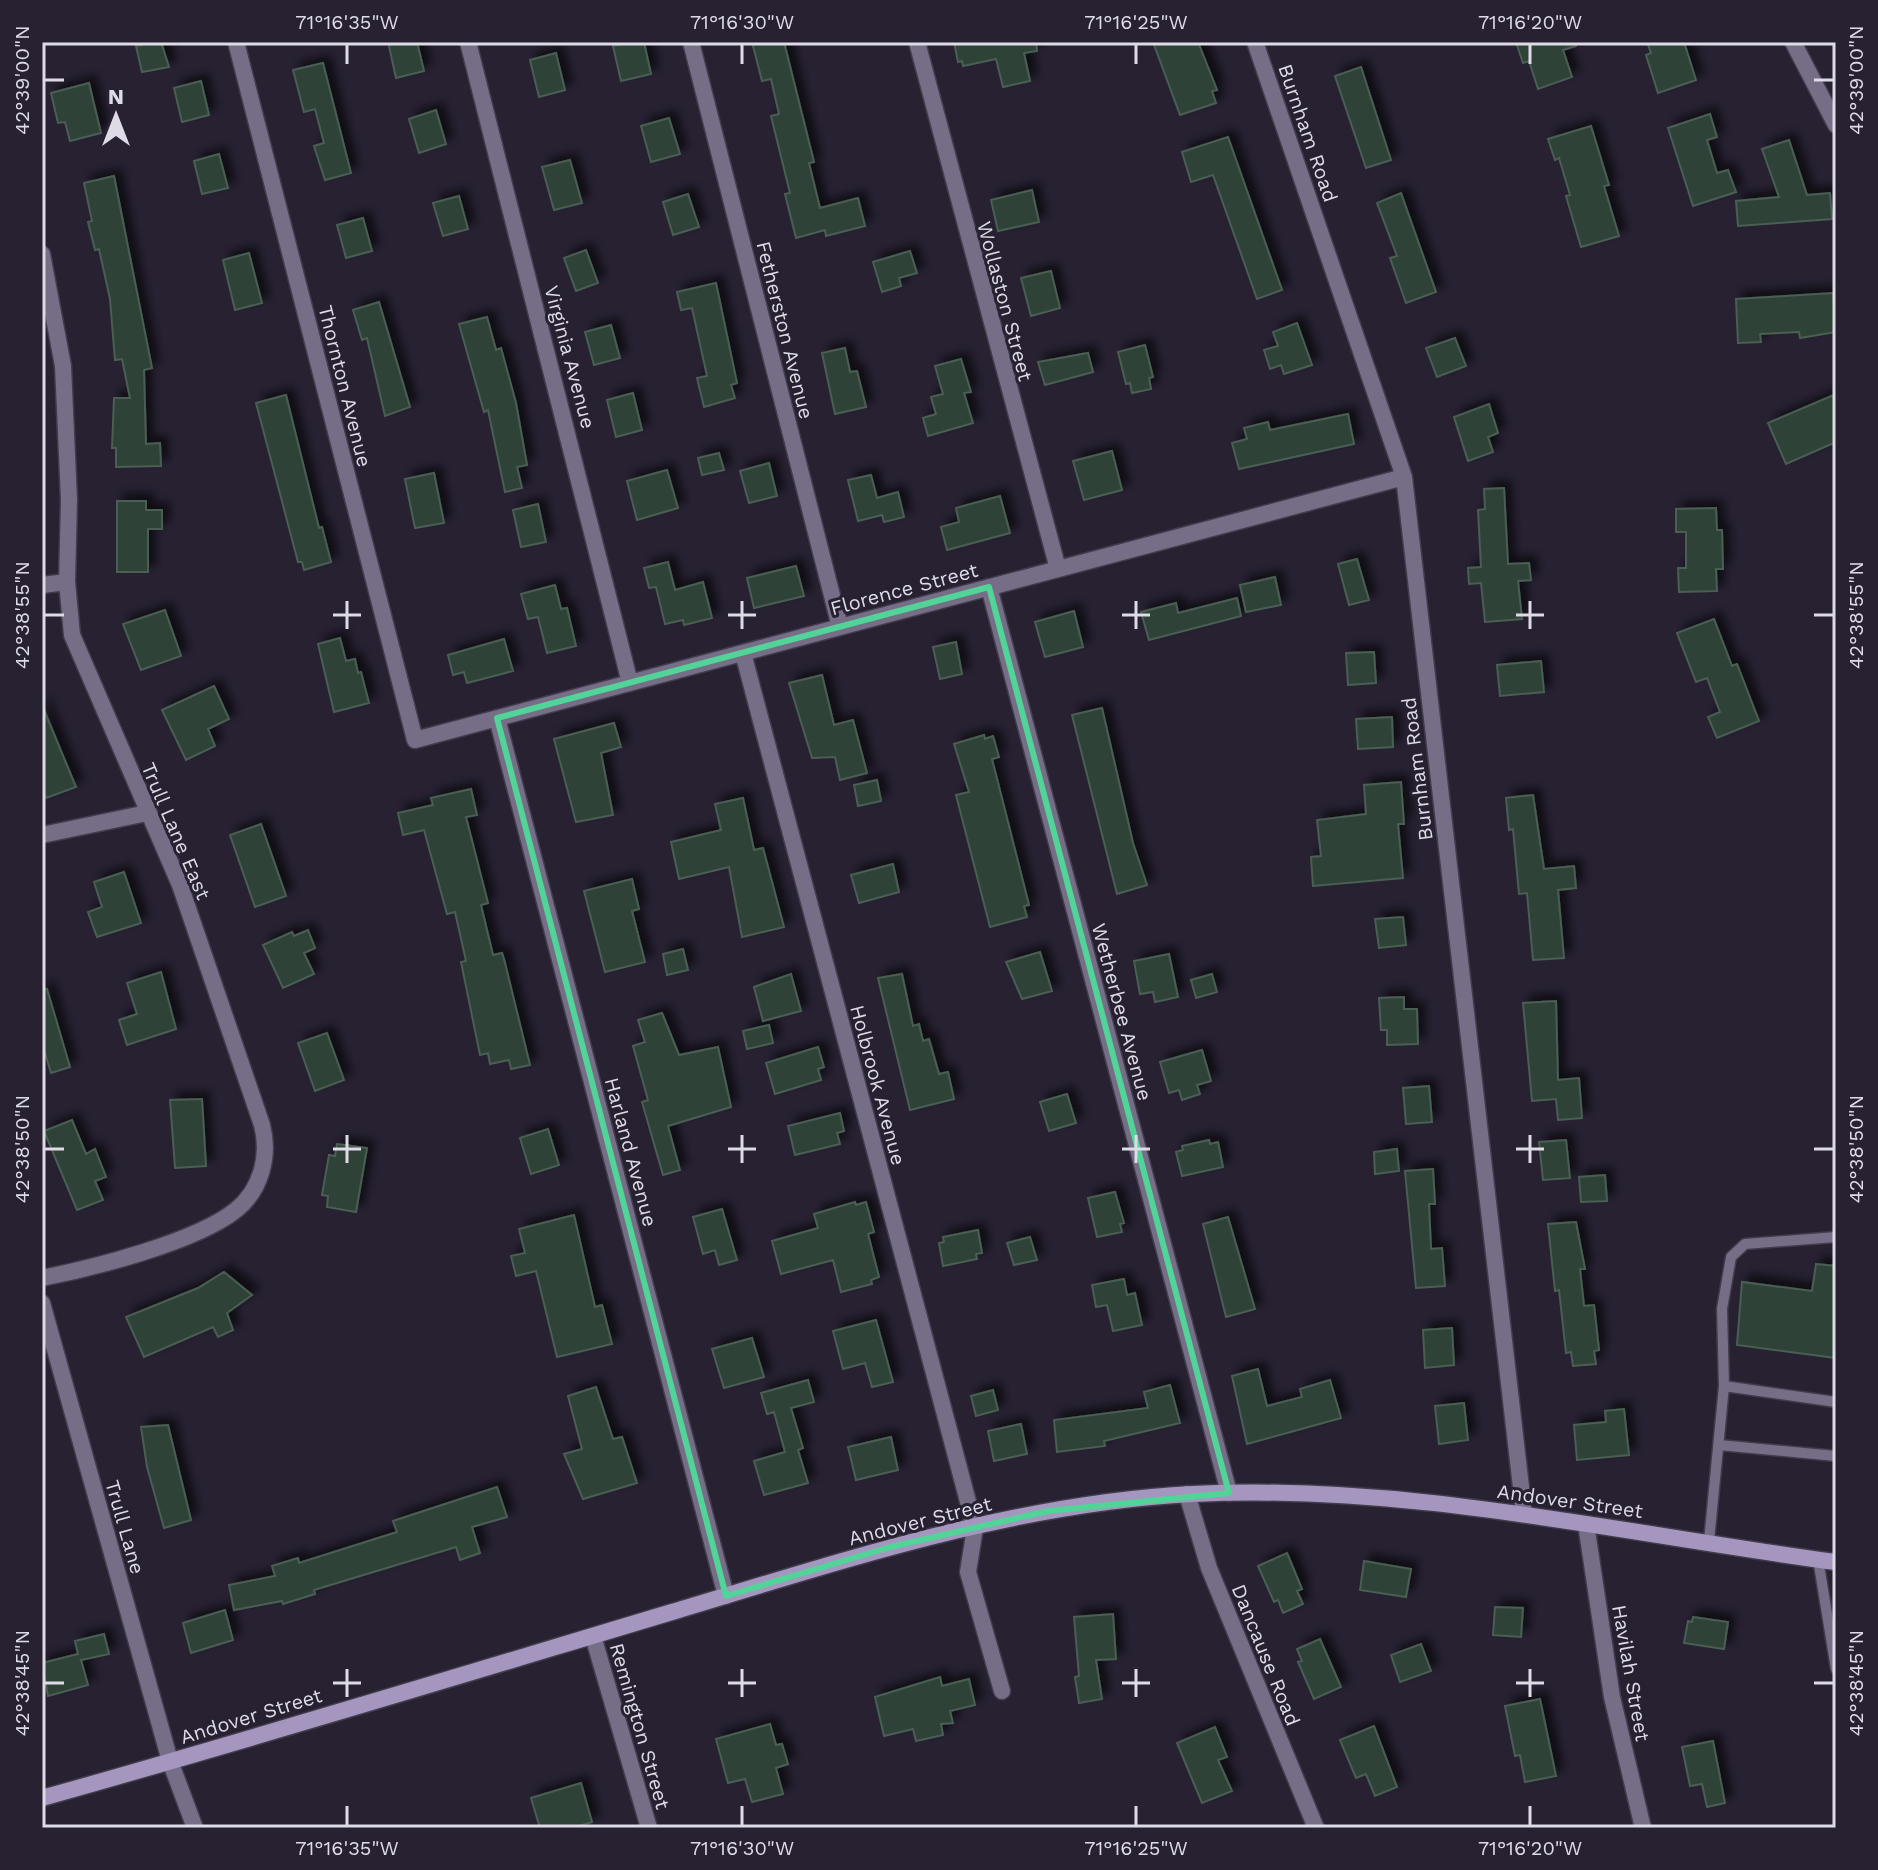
<svg xmlns="http://www.w3.org/2000/svg" width="1878" height="1870" font-family="'Work Sans',sans-serif">
	<style>
		.building { fill: #2e4237; stroke: #495e52; stroke-width: 2; filter: url(#shadow) }
		.lines { fill: none; stroke-linecap: round; stroke-linejoin: round }
		.lane-casing { stroke: #413b4b; stroke-width: 13 }
		.street-casing { stroke: #413b4b; stroke-width: 19 }
		.secondary-casing { stroke: #413b4b; stroke-width: 19 }
		.lane { stroke: #766d86; stroke-width: 10 }
		.street { stroke: #766d86; stroke-width: 16 }
		.secondary { stroke: #a496be; stroke-width: 16 }
		.marked { fill: none; stroke: #52d397; stroke-width: 6; stroke-linejoin: round }
		.ticks { fill: none; stroke: #dfdbe6; stroke-width: 3 }
		.labels { text-anchor: middle; dominant-baseline: central; stroke-width: 6; stroke-linejoin: round; paint-order: stroke }
		.street-label { font-size: 20px; fill: #dfdbe6; stroke: #272132 }
		.neatline { fill: none; stroke: #dfdbe6; stroke-width: 3 }
		.ticks-label { font-size: 20px; text-anchor: middle; fill: #dfdbe6 }
	</style>
	<defs>
		<filter id="shadow"><feDropShadow dx="7" dy="-7" stdDeviation="4" flood-color="#0009"/></filter>
	</defs>
	<rect width="100%" height="100%" fill="#272132"/>
	<!-- building -->
	<path class="building" d="M161 42 169 67 142 72 136 46Z
		M392 42H417L424 71 396 78 389 46Z
		M630 42H644L651 74 621 81 613 46Z
		M752 42H784L814 162 809 163 820 208 858 198 865 226 826 236 825 230 796 238 785 194 790 193 771 116 779 114 771 79 762 81Z
		M954 42H1036L1037 51 1024 53 1030 81 1003 87 996 59 963 66 962 61 958 62Z
		M1153 42H1198L1217 90 1212 91 1216 103 1180 115Z
		M1516 42H1576V46L1563 50 1572 77 1538 89 1529 61 1523 63Z
		M1647 42H1684L1696 80 1658 93 1646 55 1651 53Z
		M556 53 565 90 539 97 530 60Z
		M323 63 351 173 325 180 314 146 324 143 315 109 304 112 293 70Z
		M1361 67 1391 160 1366 168 1335 76Z
		M201 81 209 115 182 122 174 88Z
		M89 83 101 133 70 141 65 122 58 123 51 93Z
		M436 110 446 144 419 153 409 119Z
		M1710 114 1717 137 1707 140 1717 173 1728 170 1736 192 1693 206 1668 128Z
		M669 118 680 154 651 162 641 126Z
		M1591 126 1609 185 1604 186 1619 236 1581 247 1566 196 1570 195 1559 158 1555 160 1548 139Z
		M1228 137 1282 290 1257 299 1213 175 1191 182 1182 152Z
		M1789 140 1807 195 1830 193 1832 219 1738 226 1736 201 1779 197 1762 149Z
		M219 154 228 188 202 194 194 161Z
		M570 160 582 203 554 210 542 167Z
		M114 176 152 368 144 370 146 444 160 443 161 466 116 467V448H112L114 398H130L122 359 115 360 110 299 99 249 95 250 88 222 92 221 84 183Z
		M1032 190 1039 222 998 231 991 200Z
		M1401 193 1436 292 1406 303 1390 258 1397 256 1377 203Z
		M688 194 699 227 673 235 663 202Z
		M459 196 468 229 443 236 433 203Z
		M363 218 372 251 346 258 337 225Z
		M586 250 598 283 576 291 564 258Z
		M910 251 917 273 899 278 901 286 882 292 873 262Z
		M249 253 262 303 235 310 223 260Z
		M1051 271 1060 308 1031 316 1021 278Z
		M716 283 737 383 731 385 735 398 704 407 697 378 707 376 692 308 681 310 677 292Z
		M1833 293 1836 332 1800 338 1799 332 1760 334 1761 342 1738 343 1736 299Z
		M379 302 410 407 385 416 367 338 362 340 353 310Z
		M487 317 496 350 501 348 516 403 527 465 517 467 522 488 505 492 488 410 484 412 459 324Z
		M1297 323 1312 365 1284 374 1281 365 1270 369 1264 350 1278 346 1273 332Z
		M611 325 620 358 594 365 585 332Z
		M1455 338 1466 366 1437 377 1426 348Z
		M1145 345 1153 377 1149 378 1151 389 1132 393 1130 383 1126 384 1118 352Z
		M845 348 850 372 857 371 866 407 835 414 822 353Z
		M1088 353 1093 372 1045 385 1038 362Z
		M961 359 971 392 964 393 973 423 928 436 923 418 936 414 931 397 943 394 935 366Z
		M633 393 642 430 616 437 607 400Z
		M1836 394V442L1786 464 1768 423Z
		M286 395 319 528 322 527 331 562 304 570 302 562H298L256 403Z
		M1489 404 1498 433 1488 437 1493 452 1468 461 1454 417Z
		M1348 414 1354 444 1239 469 1232 443 1247 439 1244 428 1268 422 1270 430Z
		M1112 451 1122 490 1084 500 1073 461Z
		M719 453 724 470 702 475 698 458Z
		M769 463 777 496 749 503 740 471Z
		M667 470 678 508 637 520 627 481Z
		M434 473 444 523 415 528 405 479Z
		M871 475 877 498 898 492 904 517 884 522 882 515 858 521 848 480Z
		M1504 488 1508 564 1529 563 1531 580 1518 581 1522 619 1485 622 1481 583 1469 584 1468 568 1481 567 1478 510 1485 509 1484 489Z
		M1000 496 1010 533 947 550 941 527 959 522 956 508Z
		M117 501H146V510H162V529H148V572H117Z
		M538 504 546 542 521 547 513 510Z
		M1716 508 1717 530H1722L1723 569H1716L1717 591 1679 592 1678 568H1686V532H1676V509Z
		M1357 559 1369 600 1349 605 1338 564Z
		M668 562 675 590 703 582 712 618 684 625 683 620 665 624 656 587 649 588 644 568Z
		M796 566 804 596 754 608 747 578Z
		M1275 577 1281 605 1246 612 1240 585Z
		M555 585 561 609 567 608 576 646 547 653 538 617 528 619 521 594Z
		M1237 598 1241 616 1149 640 1141 612 1176 603 1178 613Z
		M165 610 181 656 141 670 123 624Z
		M1074 611 1083 647 1045 657 1035 622Z
		M1714 619 1732 666 1737 664 1759 721 1717 738 1708 717 1720 712 1707 678 1696 682 1677 633Z
		M340 638 346 661 355 659 358 673 361 672 369 703 334 712 318 644Z
		M504 639 513 671 467 683 464 672 453 675 448 655Z
		M956 642 962 674 940 679 933 647Z
		M1374 652 1376 683 1348 685 1346 653Z
		M1541 661 1544 692 1500 696 1497 665Z
		M822 675 834 725 853 720 867 773 840 780 835 757 812 758 789 683Z
		M214 686 229 719 208 729 215 746 186 760 162 710Z
		M42 705 76 787 46 798 42 787Z
		M1102 708 1133 843 1147 885 1117 894 1072 715Z
		M1392 717 1393 747 1358 749 1356 719Z
		M614 723 621 747 601 753 613 815 576 822 554 739Z
		M984 735 985 739 993 736 999 757 992 759 1029 905 1024 906 1027 917 990 927 956 795 969 792 954 744Z
		M877 780 881 801 858 806 854 785Z
		M1401 782 1404 824H1398L1403 878 1313 886 1311 857 1321 856 1317 820 1366 814 1364 785Z
		M471 789 477 815 466 817 488 903 481 905 493 955 502 953 504 959 530 1065 511 1069 509 1060 490 1064 488 1053 480 1055 461 962 466 961 455 912 447 914 424 830 403 835 398 813 433 805 431 798Z
		M1533 795 1544 869 1574 866 1576 888 1558 890 1564 958 1533 960 1527 893 1519 894 1513 829 1509 830 1506 798Z
		M743 798 754 850 763 848 784 927 742 937 729 867 679 879 671 842 721 830 715 804Z
		M261 824 286 896 255 907 230 835Z
		M893 864 899 892 859 903 851 875Z
		M124 872 141 923 97 937 88 912 102 907 94 882Z
		M632 879 639 909 632 911 645 962 605 972 584 891Z
		M1403 917 1406 945 1379 948 1375 919Z
		M308 930 315 948 304 953 314 974 283 988 263 945 292 932 294 936Z
		M683 949 688 970 667 975 663 954Z
		M1040 952 1052 991 1022 999 1006 962Z
		M1169 954 1178 997 1155 1002 1153 992 1140 994 1134 961Z
		M161 972 176 1029 127 1045 119 1020 137 1014 127 983Z
		M791 974 801 1011 763 1021 754 987Z
		M902 974 913 1026 919 1024 923 1041 929 1039 939 1074 948 1072 954 1099 910 1110 878 978Z
		M1212 974 1217 992 1196 998 1191 980Z
		M42 989H47L70 1067 51 1073 42 1043Z
		M1404 997V1009H1417L1418 1044 1387 1045V1030H1381L1379 998Z
		M1556 1001 1558 1080 1579 1078 1582 1118 1558 1120 1556 1099 1532 1101 1523 1003Z
		M662 1013 679 1055 718 1047 731 1107 668 1126 680 1170 663 1175 642 1102 648 1100 633 1046 645 1042 638 1020Z
		M769 1025 773 1043 747 1049 743 1031Z
		M327 1033 344 1080 315 1091 298 1043Z
		M818 1047 824 1067 818 1069 821 1080 775 1094 766 1063Z
		M1202 1050 1211 1081 1197 1085 1200 1094 1182 1100 1179 1090 1169 1093 1160 1062Z
		M1429 1086 1432 1122 1406 1124 1403 1088Z
		M1067 1094 1076 1123 1049 1131 1040 1102Z
		M202 1099 206 1166 175 1168 170 1100Z
		M840 1113 844 1131 837 1133 840 1144 795 1155 788 1126Z
		M72 1120 86 1154 95 1149 106 1177 95 1181 103 1200 77 1210 44 1131Z
		M548 1129 559 1165 531 1174 520 1138Z
		M1209 1140 1210 1144 1218 1142 1223 1167 1182 1176 1176 1152 1183 1150 1182 1146Z
		M1566 1140 1570 1178 1543 1180 1539 1142Z
		M337 1144 367 1148 356 1212 327 1207 328 1196 322 1195 329 1155 335 1156Z
		M1397 1149 1399 1171 1375 1174 1374 1152Z
		M1433 1169 1435 1204H1429L1431 1249 1442 1248 1445 1286 1416 1288 1405 1171Z
		M1605 1175 1607 1201 1581 1202 1579 1177Z
		M1115 1192 1124 1223 1120 1224 1122 1232 1097 1237 1088 1198Z
		M855 1202 856 1205 866 1202 874 1232 868 1234 879 1277 871 1280 872 1284 841 1292 833 1260 781 1274 772 1241 818 1228 814 1214Z
		M722 1209 737 1260 719 1265 715 1250 703 1254 693 1217Z
		M574 1215 595 1307 602 1305 612 1344 557 1357 536 1271 516 1276 511 1256 525 1253 519 1229Z
		M1228 1217 1255 1309 1226 1317 1203 1224Z
		M1576 1222 1585 1269H1580L1584 1306 1594 1305 1599 1350 1594 1351 1596 1364 1573 1366 1571 1352 1566 1353 1559 1290 1555 1291 1548 1224Z
		M978 1230 982 1253 976 1254 977 1259 943 1266 939 1243 944 1242 943 1237Z
		M1030 1237 1037 1260 1014 1265 1007 1243Z
		M1816 1264 1836 1266V1358L1737 1345 1742 1282 1812 1291Z
		M224 1272 252 1295 227 1313 233 1330 218 1337 213 1327 144 1357 126 1317 198 1288Z
		M1124 1279 1127 1295 1135 1293 1142 1325 1113 1331 1107 1305 1096 1307 1092 1285Z
		M876 1320 893 1382 872 1387 865 1363 843 1369 833 1331Z
		M1452 1328 1454 1365 1425 1368 1423 1330Z
		M752 1338 764 1377 724 1388 712 1349Z
		M1258 1369 1267 1406 1302 1397 1300 1389 1330 1380 1341 1418 1247 1444 1232 1376Z
		M808 1380 814 1402 791 1408 803 1448 798 1450 808 1483 764 1495 754 1461 785 1452 774 1412 767 1414 761 1393Z
		M1170 1385 1180 1423 1104 1441 1105 1446 1057 1452 1054 1420 1148 1408 1144 1392Z
		M596 1387 613 1439 622 1437 637 1483 583 1499 564 1454 582 1449 568 1396Z
		M993 1390 998 1410 976 1416 971 1396Z
		M1464 1403 1468 1440 1439 1444 1435 1406Z
		M1624 1409 1629 1455 1577 1460 1574 1425 1606 1422 1605 1411Z
		M1021 1424 1027 1454 994 1461 988 1431Z
		M168 1425 191 1520 164 1528 147 1467 141 1427Z
		M891 1437 898 1470 856 1480 848 1447Z
		M497 1487 507 1517 472 1527 480 1553 460 1560 456 1547 314 1590 315 1594 283 1604 282 1601 234 1610 229 1585 275 1576 272 1566 298 1558 299 1563 397 1532 393 1521Z
		M1287 1553 1302 1589 1297 1591 1303 1604 1283 1613 1278 1600 1274 1602 1258 1566Z
		M1364 1561 1411 1569 1406 1597 1360 1590Z
		M1495 1607 1523 1608 1521 1637 1493 1635Z
		M225 1610 233 1640 191 1653 183 1623Z
		M1113 1614 1116 1659 1096 1660 1102 1699 1079 1703 1075 1677 1079 1676 1074 1617Z
		M1693 1617 1728 1622 1724 1649 1684 1643 1688 1621 1692 1622Z
		M104 1634 109 1654 81 1660 88 1685 48 1696 42 1663 78 1654 75 1641Z
		M1320 1639 1341 1687 1314 1699 1298 1662 1302 1661 1297 1649Z
		M1421 1644 1431 1671 1400 1682 1391 1655Z
		M940 1677 942 1686 969 1679 975 1705 950 1711 953 1723 941 1724 943 1735 916 1741 913 1729 884 1736 875 1697Z
		M1540 1699 1556 1776 1525 1782 1520 1755 1515 1756 1505 1706Z
		M770 1724 776 1745 782 1744 788 1764 776 1768 783 1794 752 1802 745 1779 728 1783 716 1739Z
		M1374 1726 1397 1787 1375 1796 1366 1774 1356 1778 1340 1740Z
		M1215 1727 1227 1757 1218 1760 1232 1791 1202 1803 1177 1743Z
		M1713 1741 1725 1803 1707 1807 1702 1784 1690 1786 1682 1747Z
		M581 1783 592 1822 572 1828H540L531 1798Z"/>
	<g class="lines">
		<defs>
			<path id="lane" d="M1724 1386 1836 1402
				M1719 1445 1836 1456
				M1709 1541 1724 1386 1722 1309 1731 1257 1745 1244 1836 1237
				M1818 1559 1836 1669"/>
			<path id="street" d="M236 42 415 740 1404 477
				M468 42 630 683
				M691 42 840 627
				M917 42 1058 569
				M1255 42 1404 477 1524 1513
				M1793 42 1836 125
				M42 254 63 366 69 500 67 582 72 635 180 885 262 1125C270 1156 261 1190 236 1210 196 1242 93 1268 42 1278
				M42 585 67 582
				M989 587 1229 1493
				M743 653 975 1528 968 1572 1002 1691
				M497 718 726 1596
				M42 835 147 813
				M42 1303 170 1761 195 1828
				M1187 1494 1209 1568 1316 1828
				M1586 1524 1612 1697 1643 1828
				M593 1636 649 1828"/>
			<path id="secondary" d="M42 1798C253 1739 462 1675 672 1612 842 1561 1015 1503 1193 1494 1409 1483 1623 1534 1836 1562"/>
		</defs>
		<!-- lane casing -->
		<use href="#lane" class="lane-casing"/>
		<!-- street casing -->
		<use href="#street" class="street-casing"/>
		<!-- secondary casing -->
		<use href="#secondary" class="secondary-casing"/>
		<!-- lane -->
		<use href="#lane" class="lane"/>
		<!-- street -->
		<use href="#street" class="street"/>
		<!-- secondary -->
		<use href="#secondary" class="secondary"/>
	</g>
	<!-- marked area -->
	<path class="marked" d="M989 587 1229 1493 1048 1511 890 1547 726 1596 497 718Z"/>
	<!-- ticks -->
	<path class="ticks" d="M347 44V64M742 44V64M1136 44V64M1530 44V64M44 80H64M1814 80H1834M347 601V629M742 601V629M1136 601V629M1530 601V629M44 615H64M333 615H361M728 615H756M1122 615H1150M1516 615H1544M1814 615H1834M347 1135V1163M742 1135V1163M1136 1135V1163M1530 1135V1163M44 1149H64M333 1149H361M728 1149H756M1122 1149H1150M1516 1149H1544M1814 1149H1834M347 1669V1697M742 1669V1697M1136 1669V1697M1530 1669V1697M44 1683H64M333 1683H361M728 1683H756M1122 1683H1150M1516 1683H1544M1814 1683H1834M347 1806V1826M742 1806V1826M1136 1806V1826M1530 1806V1826"/>
	<g class="labels">
		<!-- street labels -->
		<g class="street-label">
			<text transform="translate(1308 133) rotate(71)">Burnham Road</text>
			<text transform="translate(1005 301) rotate(75)">Wollaston Street</text>
			<text transform="translate(785 330) rotate(76)">Fetherston Avenue</text>
			<text transform="translate(570 357) rotate(75)">Virginia Avenue</text>
			<text transform="translate(345 386) rotate(76)">Thornton Avenue</text>
			<text transform="translate(904 589) rotate(-15)">Florence Street</text>
			<text transform="translate(1417 769) rotate(-97)">Burnham Road</text>
			<text transform="translate(176 831) rotate(67)">Trull Lane East</text>
			<text transform="translate(1122 1012) rotate(75)">Wetherbee Avenue</text>
			<text transform="translate(878 1085) rotate(75)">Holbrook Avenue</text>
			<text transform="translate(631 1152) rotate(75)">Harland Avenue</text>
			<text transform="translate(1570 1501) rotate(8)">Andover Street</text>
			<text transform="translate(920 1521) rotate(-14)">Andover Street</text>
			<text transform="translate(125 1527) rotate(74)">Trull Lane</text>
			<text transform="translate(1266 1655) rotate(68)">Dancause Road</text>
			<text transform="translate(1631 1673) rotate(80)">Havilah Street</text>
			<text transform="translate(251 1716) rotate(-17)">Andover Street</text>
			<text transform="translate(640 1726) rotate(74)">Remington Street</text>
		</g>
	</g>
	<!-- border -->
	<rect width="1878" height="1870" fill="none" stroke="#272132" stroke-width="88"/>
	<!-- north arrow -->
	<g transform="translate(116 116)" stroke="#272132" stroke-width="6" paint-order="stroke">
	<path d="M0-6L14 30L0 20L-14 30Z" fill="#dfdbe6"/>
	<text y="-12" font-size="22" font-weight="bold" text-anchor="middle" fill="#dfdbe6">N</text>
	</g>
	<rect x="44" y="44" width="1790" height="1782" class="neatline"/>
	<g class="ticks-label">
		<text x="347" y="29">71°16'35"W</text>
		<text x="742" y="29">71°16'30"W</text>
		<text x="1136" y="29">71°16'25"W</text>
		<text x="1530" y="29">71°16'20"W</text>
		<text transform="translate(22 80) rotate(-90)" y="7">42°39'00"N</text>
		<text transform="translate(1856 80) rotate(-90)" y="7">42°39'00"N</text>
		<text transform="translate(22 615) rotate(-90)" y="7">42°38'55"N</text>
		<text transform="translate(1856 615) rotate(-90)" y="7">42°38'55"N</text>
		<text transform="translate(22 1149) rotate(-90)" y="7">42°38'50"N</text>
		<text transform="translate(1856 1149) rotate(-90)" y="7">42°38'50"N</text>
		<text transform="translate(22 1683) rotate(-90)" y="7">42°38'45"N</text>
		<text transform="translate(1856 1683) rotate(-90)" y="7">42°38'45"N</text>
		<text x="347" y="1855">71°16'35"W</text>
		<text x="742" y="1855">71°16'30"W</text>
		<text x="1136" y="1855">71°16'25"W</text>
		<text x="1530" y="1855">71°16'20"W</text>
	</g>
</svg>
